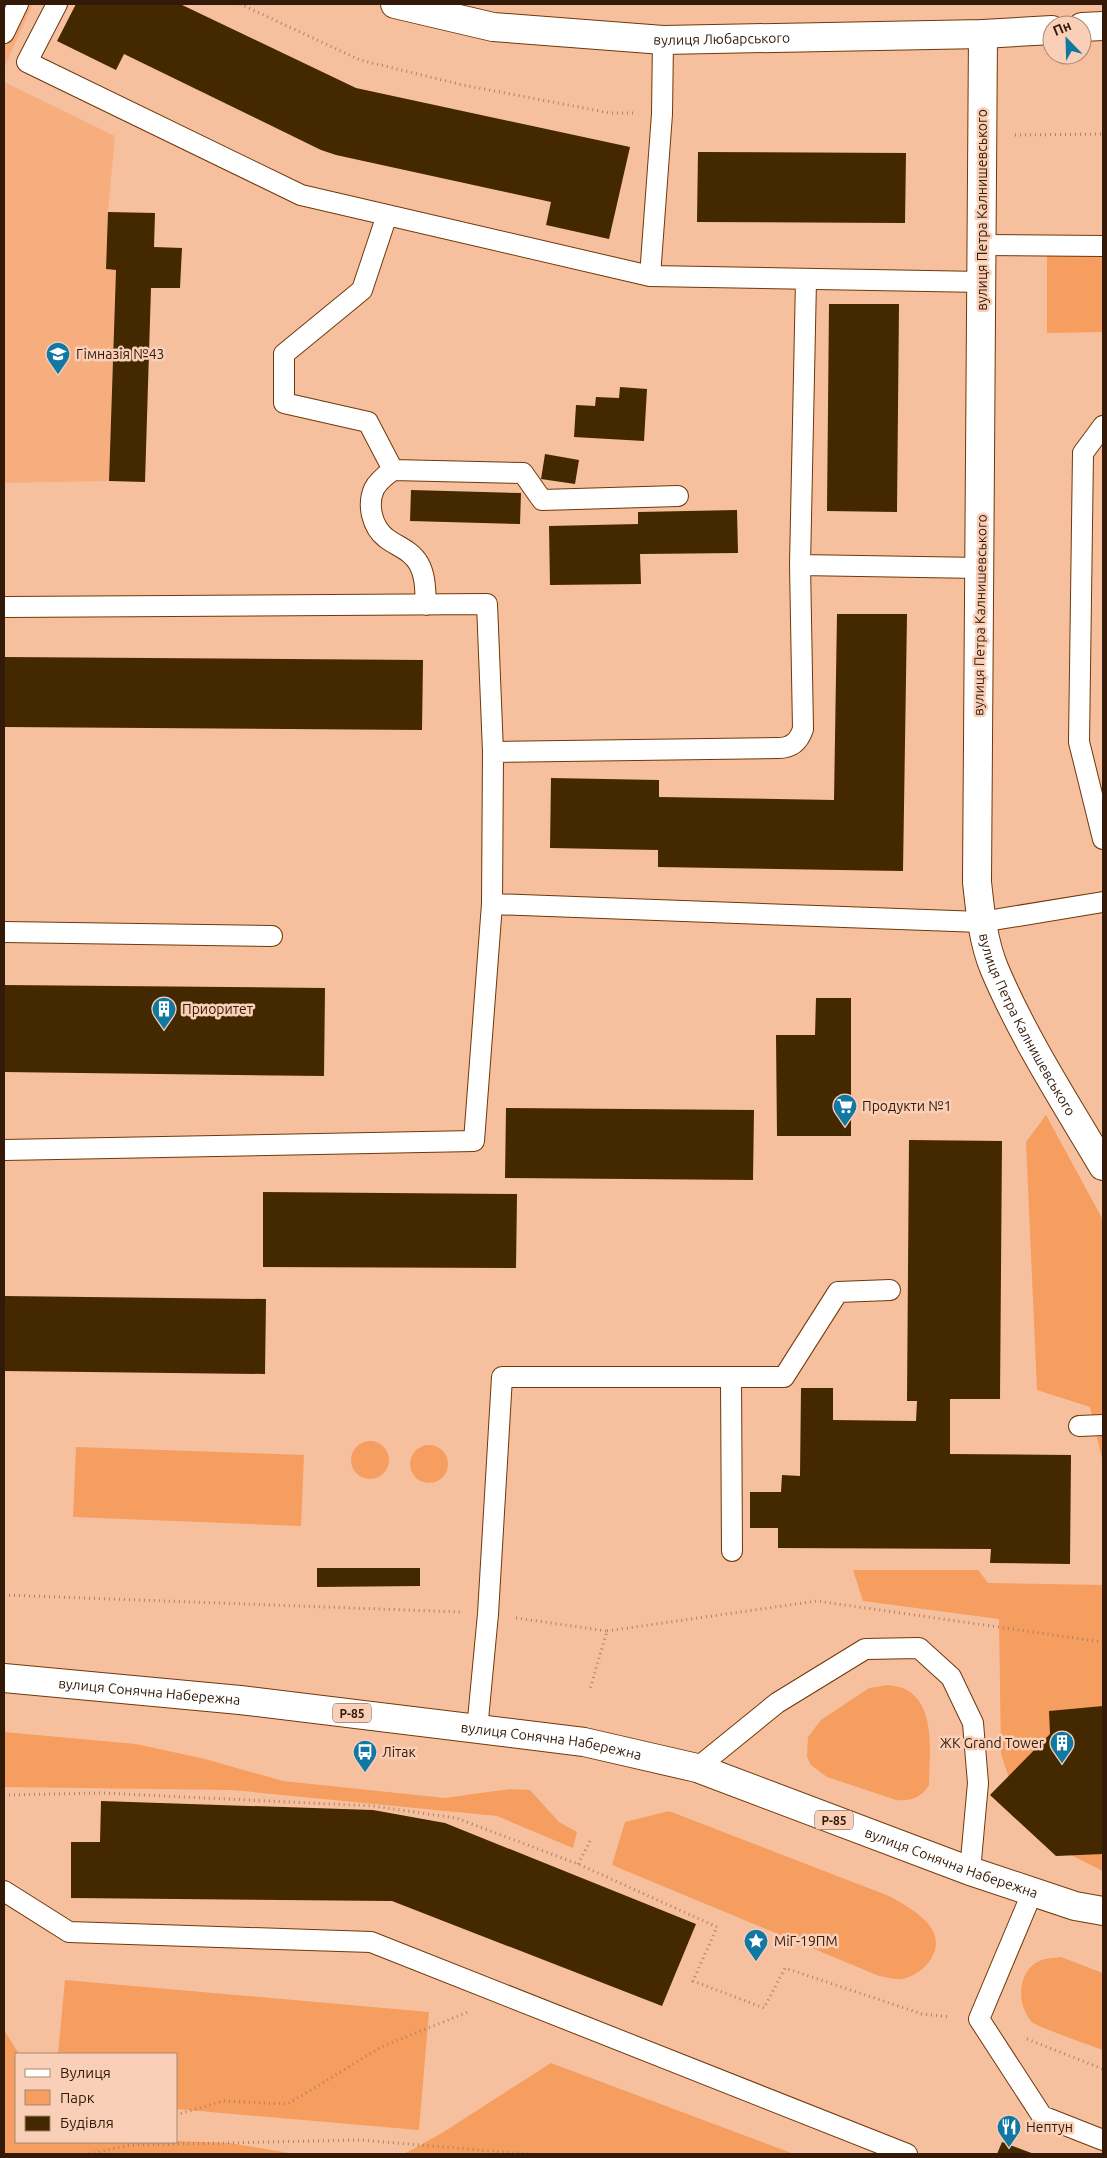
<svg xmlns="http://www.w3.org/2000/svg" width="1107" height="2158" font-family="Ubuntu,sans-serif">
	<style>
		.built { fill: #f7ae7f }
		.green { fill: #f69d60 }
		.building { fill: #432800 }
		.lines { fill: none; stroke-linecap: round; stroke-linejoin: round }
		.lane-casing { stroke: #703809; stroke-width: 22 }
		.secondary-casing { stroke: #703809; stroke-width: 30 }
		.primary-casing { stroke: #703809; stroke-width: 30 }
		.path { stroke: #ac8165; stroke-width: 3; stroke-dasharray: 1 4; stroke-linecap: butt }
		.lane { stroke: #fff; stroke-width: 20 }
		.secondary { stroke: #fff; stroke-width: 28 }
		.primary { stroke: #fff; stroke-width: 28 }
		.labels { text-anchor: middle; dominant-baseline: central; stroke-width: 5; stroke-linejoin: round; paint-order: stroke }
		.shield { fill: #f9d0b7; stroke: #6e503c; stroke-width: 1 }
		.shield-label { font-size: 12px; font-weight: bold; fill: #321908 }
		.street-label { font-size: 14px; fill: #321908; stroke: #f9d0b7 }
		.poi-label { font-size: 14px; fill: #321908; stroke: #f9d0b7; text-anchor: start }
	</style>
	<rect width="100%" height="100%" fill="#f6c09e"/>
	<!-- built -->
	<path class="built" d="M4 4H33L4 68Z
		M4 82 115 136 108 212 106 269 116 270 109 481 4 483Z"/>
	<!-- green -->
	<path class="green" d="M1047 255H1103V332L1047 333Z
		M1046 1115 1103 1220V1463L1090 1407 1037 1390 1026 1142Z
		M351 1460a19 19 0 1 1 38 0a19 19 0 1 1-38 0Z
		M410 1464a19 19 0 1 1 38 0a19 19 0 1 1-38 0Z
		M76 1447 304 1455 301 1526 73 1517Z
		M853 1570H978L988 1583 1103 1585V1871L1059 1849 1017 1802 1001 1754 999 1619 863 1601Z
		M888 1685C894 1686 902 1687 907 1690 937 1708 929 1756 929 1785 921 1798 911 1801 896 1800L827 1777 811 1765 807 1757 808 1737 821 1720 869 1688Z
		M4 1732 136 1744 205 1759 283 1781 445 1798 510 1789 530 1790 559 1822 577 1832 573 1848 497 1816 232 1790 4 1787Z
		M669 1811 889 1896C905 1905 921 1913 932 1929 945 1951 923 1975 902 1979 894 1980 886 1977 879 1976L612 1865 625 1822Z
		M1061 1957 1103 1973V2050C1092 2046 1037 2027 1032 2022 1016 2005 1017 1972 1039 1961 1045 1958 1055 1958 1061 1957Z
		M65 1980 429 2012 419 2130 176 2109V2054H58Z
		M4 2030 19 2054H16V2142L176 2141 230 2143 295 2154H4Z
		M551 2063 794 2154H404L442 2133Z"/>
	<!-- building -->
	<path class="building" d="M76 4H180L356 88 630 147 609 239 546 225 551 202 336 155 321 150 124 54 116 70 57 41Z
		M698 152 906 153 905 223 697 222Z
		M108 212 155 213 154 247 182 248 180 288H151L145 482 109 481 116 270 106 269Z
		M829 304H899L897 512 827 511Z
		M620 387 647 389 644 441 574 437 576 405 595 406 596 397 619 398Z
		M545 454 579 460 575 484 541 479Z
		M411 490 521 493 520 524 410 521Z
		M737 510 738 553 640 554 641 584 550 585 549 526 638 524V512Z
		M837 614H907L903 871 658 867V850L550 848 551 778 659 780V797L834 800Z
		M4 657 423 660 422 730 4 727Z
		M4 985 325 988 324 1076 4 1072Z
		M816 998H851V1136H777L776 1035H815Z
		M506 1108 754 1110 753 1180 505 1178Z
		M909 1140 1002 1141 1000 1399H950V1454L1071 1455 1070 1564 990 1563 991 1549 778 1548V1528H750V1492H781L782 1475 800 1476 801 1388H833V1420L916 1421 917 1401H907Z
		M263 1192 517 1194 516 1268 263 1267Z
		M4 1296 266 1299 265 1374 4 1371Z
		M317 1568H420V1586L317 1587Z
		M1103 1706V1854L1056 1856 990 1795 1050 1734 1049 1711Z
		M101 1801 373 1810 445 1823 696 1924 662 2006 392 1901 71 1898V1842H100Z
		M1002 2142 1034 2154H997Z"/>
	<g class="lines">
		<defs>
			<path id="lane" d="M57 4 27 62 301 195 650 276 982 282
				M4 33 18 4
				M387 215 362 290 284 354V403L368 422 393 470
				M982 245 1103 246
				M650 276 662 114 663 40
				M1103 426 1083 453 1079 742 1103 839
				M800 565 980 568
				M426 605C425 591 426 577 419 564 411 550 398 547 386 538 372 527 367 505 374 489 378 481 386 475 393 470L523 473 542 500 678 496
				M4 607 487 604 493 752 492 904 474 1141 4 1150
				M493 752 778 748C792 748 799 741 803 729L800 565 806 280
				M492 904 981 922 1103 902
				M4 932 272 936
				M731 1377 732 1551
				M1079 1426 1103 1425
				M477 1730 488 1614 502 1377H784L838 1292 890 1290
				M697 1768 777 1703 865 1649 919 1648 951 1677 973 1723 978 1783 970 1871
				M4 1891 69 1932 371 1942 907 2154
				M1032 1893 979 2019 1042 2116 1103 2140"/>
			<g id="secondary">
				<path id="s1" d="M395 4 493 27 663 40 983 34 1052 30"/>
				<path d="M1082 27 1103 26"/>
				<path id="s2" d="M983 34 977 882C980 910 983 941 994 968 1023 1037 1065 1102 1103 1166"/>
			</g>
			<g id="primary">
				<path id="s3" d="M4 1678 240 1700 584 1742 697 1768 970 1871 1075 1906 1103 1911"/>
			</g>
		</defs>
		<!-- lane casing -->
		<use href="#lane" class="lane-casing"/>
		<!-- secondary casing -->
		<use href="#secondary" class="secondary-casing"/>
		<!-- primary casing -->
		<use href="#primary" class="primary-casing"/>
		<!-- path -->
		<path class="path" d="M240 4 360 60 463 85 610 113H633
			M1015 135 1103 134
			M4 1595 460 1612
			M516 1618 607 1631 590 1689
			M607 1631 817 1601 1103 1642
			M4 1795 102 1793 373 1806 456 1818 578 1864 717 1927 693 1981 764 2008 785 1968 922 2014 950 2017
			M578 1864 590 1841
			M1027 2039 1103 2069
			M176 2115 223 2101 288 2104 381 2047 468 2012
			M89 2154 130 2145 360 2140 528 2154"/>
		<!-- lane -->
		<use href="#lane" class="lane"/>
		<!-- secondary -->
		<use href="#secondary" class="secondary"/>
		<!-- primary -->
		<use href="#primary" class="primary"/>
	</g>
	<!-- icons -->
	<defs>
		<symbol id="school-pin" viewBox="-11 -11 22 30"><path d="M0 17L-7.5 6A9.5 9.5 0 1 1 7.5 6Z" fill="#1078a3" stroke="#f9d0b7"/><path d="M0-5L7-2L0 1L-7-2ZM-4 1L0 2.5L4 1V4Q0 6-4 4Z" fill="#fff"/></symbol>
		<symbol id="building-pin" viewBox="-11 -11 22 30"><path d="M0 17L-7.5 6A9.5 9.5 0 1 1 7.5 6Z" fill="#1078a3" stroke="#f9d0b7"/><path d="M-4-6H4V6H1V3H-1V6H-4ZM-2.5-4.3h1.7v1.8h-1.7ZM.8-4.3h1.7v1.8H.8ZM-2.5-1h1.7V.8h-1.7ZM.8-1h1.7V.8H.8Z" fill="#fff"/></symbol>
		<symbol id="supermarket-pin" viewBox="-11 -11 22 30"><path d="M0 17L-7.5 6A9.5 9.5 0 1 1 7.5 6Z" fill="#1078a3" stroke="#f9d0b7"/><path d="M-6-5.5h2.5l.6 2H6L4.5 2H-2.5L-4.4-4H-6ZM-1.5 3.2a1.3 1.3 0 1 0 .1 0ZM3 3.2a1.3 1.3 0 1 0 .1 0Z" fill="#fff"/></symbol>
		<symbol id="bus-pin" viewBox="-11 -11 22 30"><path d="M0 17L-7.5 6A9.5 9.5 0 1 1 7.5 6Z" fill="#1078a3" stroke="#f9d0b7"/><path d="M-5-6H5V4H4V6H2V4H-2V6H-4V4H-5ZM-3.5-4V0h7V-4ZM-3.5 1.2v1.5H-2V1.2ZM2 1.2v1.5H3.5V1.2Z" fill="#fff"/></symbol>
		<symbol id="sight-pin" viewBox="-11 -11 22 30"><path d="M0 17L-7.5 6A9.5 9.5 0 1 1 7.5 6Z" fill="#1078a3" stroke="#f9d0b7"/><path d="M0-6L1.8-2.2L6-1.7L2.9 1.2L3.7 5.4L0 3.3L-3.7 5.4L-2.9 1.2L-6-1.7L-1.8-2.2Z" fill="#fff"/></symbol>
		<symbol id="restaurant-pin" viewBox="-11 -11 22 30"><path d="M0 17L-7.5 6A9.5 9.5 0 1 1 7.5 6Z" fill="#1078a3" stroke="#f9d0b7"/><path d="M-5-6h1v4h1v-4h1v4h1v-4h1v5L-1.5 .5V6h-2V.5L-5-1ZM5-6V6H3V1.5H1.5Q1.5-4 5-6Z" fill="#fff"/></symbol>
	</defs>
	<g fill-rule="evenodd">
		<use href="#school-pin" x="44" y="340" width="28" height="38"/>
		<use href="#building-pin" x="150" y="995" width="28" height="38"/>
		<use href="#supermarket-pin" x="831" y="1092" width="28" height="38"/>
		<use href="#building-pin" x="1048" y="1729" width="28" height="38"/>
		<use href="#bus-pin" x="351" y="1738" width="28" height="38"/>
		<use href="#sight-pin" x="742" y="1927" width="28" height="38"/>
		<use href="#restaurant-pin" x="995" y="2113" width="28" height="38"/>
	</g>
	<g class="labels">
		<!-- shield labels -->
		<g class="shield">
			<rect x="333" y="1703.5" width="38" height="19" rx="4"/>
			<rect x="815" y="1810.5" width="38" height="19" rx="4"/>
		</g>
		<g class="shield-label">
			<text x="352" y="1713">Р-85</text>
			<text x="834" y="1820">Р-85</text>
		</g>
		<!-- street labels -->
		<g class="street-label">
			<text stroke="none"><textPath href="#s1" startOffset="330">вулиця Любарського</textPath></text>
			<text transform="translate(982 210) rotate(-90)">вулиця Петра Калнишевського</text>
			<text transform="translate(980 615) rotate(-89)">вулиця Петра Калнишевського</text>
			<text stroke="none"><textPath href="#s2" startOffset="1001">вулиця Петра Калнишевського</textPath></text>
			<text stroke="none"><textPath href="#s3" startOffset="146">вулиця Сонячна Набережна</textPath></text>
			<text stroke="none"><textPath href="#s3" startOffset="551">вулиця Сонячна Набережна</textPath></text>
			<text stroke="none"><textPath href="#s3" startOffset="971">вулиця Сонячна Набережна</textPath></text>
		</g>
		<!-- poi labels -->
		<g class="poi-label">
			<text x="76" y="354">Гімназія №43</text>
			<text x="182" y="1009">Приоритет</text>
			<text x="862" y="1106">Продукти №1</text>
			<text x="1044" y="1743" text-anchor="end">ЖК Grand Tower</text>
			<text x="382" y="1752">Літак</text>
			<text x="774" y="1941">МіГ-19ПМ</text>
			<text x="1026" y="2127">Нептун</text>
		</g>
	</g>
	<!-- border -->
	<rect width="1107" height="2158" fill="none" stroke="#321908" stroke-width="10"/>
	<!-- legend -->
	<rect x="15" y="2053" width="162" height="90" fill="#f9d0b7" stroke="#a98771"/>
	<rect x="25" y="2069" width="25" height="8" fill="#ffffff" stroke="#a98771"/>
	<text x="60" y="2078" font-size="15" fill="#321908">Вулиця</text>
	<rect x="25" y="2090" width="25" height="15" fill="#f69d60" stroke="#a98771"/>
	<text x="60" y="2103" font-size="15" fill="#321908">Парк</text>
	<rect x="25" y="2116" width="25" height="15" fill="#432800" stroke="#a98771"/>
	<text x="60" y="2128" font-size="15" fill="#321908">Будівля</text>
	<!-- north arrow -->
	<g transform="translate(1067 40) rotate(337)"><circle r="24" fill="#f9d0b7" stroke="#a98771"/>
	<path d="M0-4L9 19L0 12L-9 19Z" fill="#1078a3"/>
	<text y="-8" font-size="14" font-weight="bold" text-anchor="middle" fill="#321908">Пн</text>
	</g>
</svg>
